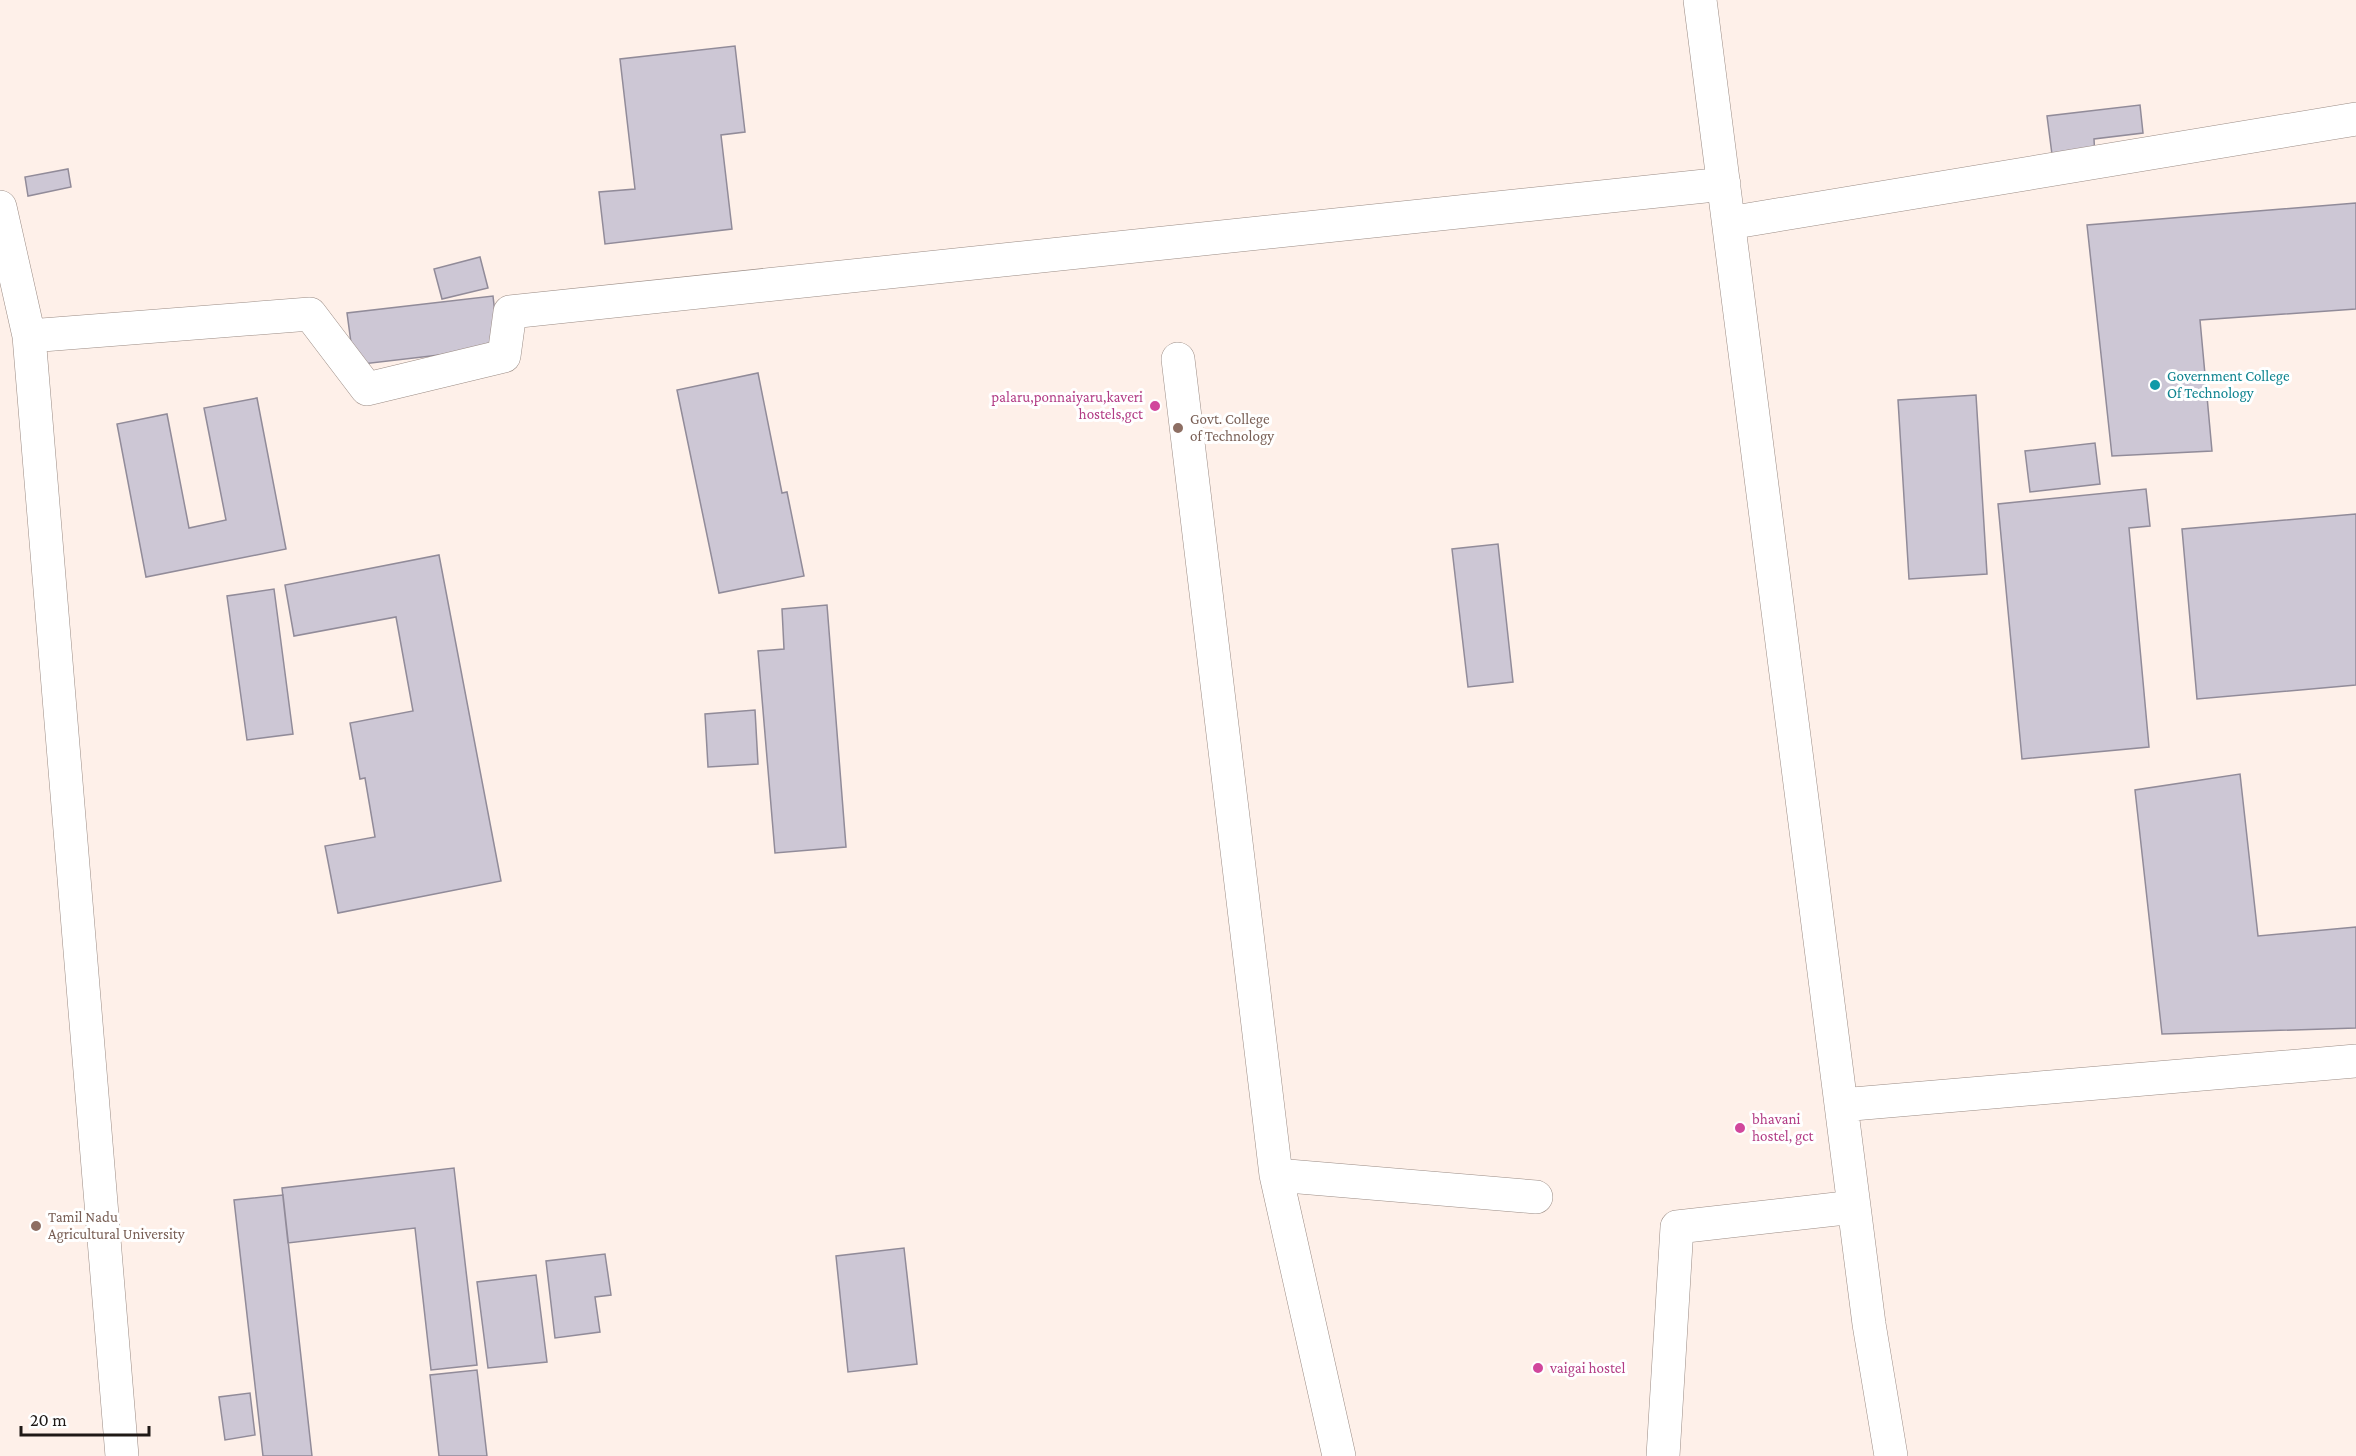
<svg xmlns="http://www.w3.org/2000/svg" width="2356" height="1456" font-family="'Crimson Pro',serif">
	<style>
		.building { fill: #cdc7d5; stroke: #918b99; stroke-width: 1.5 }
		.lines { fill: none; stroke-linecap: round; stroke-linejoin: round }
		.street-casing { stroke: #9b8c85; stroke-width: 34 }
		.street { stroke: #fff; stroke-width: 33 }
		.culture-dot { fill: #0f9aa8; stroke: #fff; stroke-width: 2 }
		.hotel-dot { fill: #d1479c; stroke: #fff; stroke-width: 2 }
		.education-dot { fill: #8d6e63; stroke: #fff; stroke-width: 2 }
		.labels { text-anchor: middle; dominant-baseline: central; stroke-width: 6; stroke-linejoin: round; paint-order: stroke }
		.culture-label { font-size: 15px; fill: #0d838f; stroke: #fff; text-anchor: start }
		.hotel-label { font-size: 15px; fill: #b23c85; stroke: #fff; text-anchor: start }
		.education-label { font-size: 15px; fill: #785e54; stroke: #fff; text-anchor: start }
	</style>
	<rect width="100%" height="100%" fill="#fef0e9"/>
	<!-- building -->
	<path class="building" d="M735 46 745 132 721 135 732 229 605 244 599 192 635 189 620 59Z
		M2140 105 2143 133 2094 139 2095 157 2053 162 2047 116Z
		M68 169 71 187 28 196 25 177Z
		M2356 203V309L2200 320 2212 451 2112 456 2087 225Z
		M480 257 488 288 442 299 434 269Z
		M493 296 499 348 354 365 347 313Z
		M758 373 782 493 787 492 804 576 719 593 677 390Z
		M1976 395 1987 574 1909 579 1898 400Z
		M257 398 286 549 146 577 117 424 167 414 189 528 226 520 204 408Z
		M2095 443 2100 484 2030 492 2025 451Z
		M2146 489 2150 526 2129 528 2149 747 2022 759 1998 504Z
		M2356 514V685L2197 699 2182 529Z
		M1498 544 1513 682 1468 687 1452 549Z
		M439 555 501 881 338 913 325 846 375 837 365 778 360 779 350 723 413 711 396 617 294 636 285 585Z
		M274 589 293 734 247 740 227 596Z
		M827 605 846 847 775 853 758 651 784 649 782 609Z
		M755 710 758 764 708 767 705 714Z
		M2240 774 2258 936 2356 927V1028L2162 1034 2135 790Z
		M454 1168 477 1365 431 1370 415 1228 288 1243 282 1188Z
		M283 1195 312 1456H263L234 1200Z
		M904 1248 917 1364 848 1372 836 1256Z
		M605 1254 611 1295 595 1297 600 1332 555 1338 546 1261Z
		M536 1275 547 1362 488 1368 477 1282Z
		M477 1370 487 1456H439L430 1375Z
		M250 1393 255 1435 225 1440 219 1397Z"/>
	<g class="lines">
		<defs>
			<path id="street" d="M1700 0 1869 1324 1891 1456
				M0 207 29 336 122 1456
				M1729 223 2356 119
				M29 336 310 314 367 389 504 356 510 312 1724 184
				M1178 359 1276 1175 1339 1456
				M1841 1105 2356 1061
				M1276 1175 1536 1197
				M1663 1456 1677 1227 1854 1207"/>
		</defs>
		<!-- street casing -->
		<use href="#street" class="street-casing"/>
		<!-- street -->
		<use href="#street" class="street"/>
	</g>
	<!-- markers -->
	<circle class="culture-dot" cx="2155" cy="385" r="6"/>
	<g class="hotel-dot">
		<circle cx="1155" cy="406" r="6"/>
		<circle cx="1740" cy="1128" r="6"/>
		<circle cx="1538" cy="1368" r="6"/>
	</g>
	<g class="education-dot">
		<circle cx="1178" cy="428" r="6"/>
		<circle cx="36" cy="1226" r="6"/>
	</g>
	<g class="labels">
		<!-- culture labels -->
		<g class="culture-label">
			<text x="2167" y="376">Government College<tspan x="2167" dy="17">Of Technology</tspan></text>
		</g>
		<!-- hotel labels -->
		<g class="hotel-label">
			<text x="1143" y="397" text-anchor="end">palaru,ponnaiyaru,kaveri<tspan x="1143" dy="17">hostels,gct</tspan></text>
			<text x="1752" y="1119">bhavani<tspan x="1752" dy="17">hostel, gct</tspan></text>
			<text x="1550" y="1368">vaigai hostel</text>
		</g>
		<!-- education labels -->
		<g class="education-label">
			<text x="1190" y="419">Govt. College<tspan x="1190" dy="17">of Technology</tspan></text>
			<text x="48" y="1217">Tamil Nadu<tspan x="48" dy="17">Agricultural University</tspan></text>
		</g>
	</g>
	<!-- scale -->
	<path d="M21 1426v9h128v-9" fill="none" stroke="#1f1916" stroke-width="3"/>
	<text x="30" y="1426" font-size="18" fill="#1f1916" stroke="#ffffff" stroke-width="4.5" paint-order="stroke">20 m</text>
</svg>
